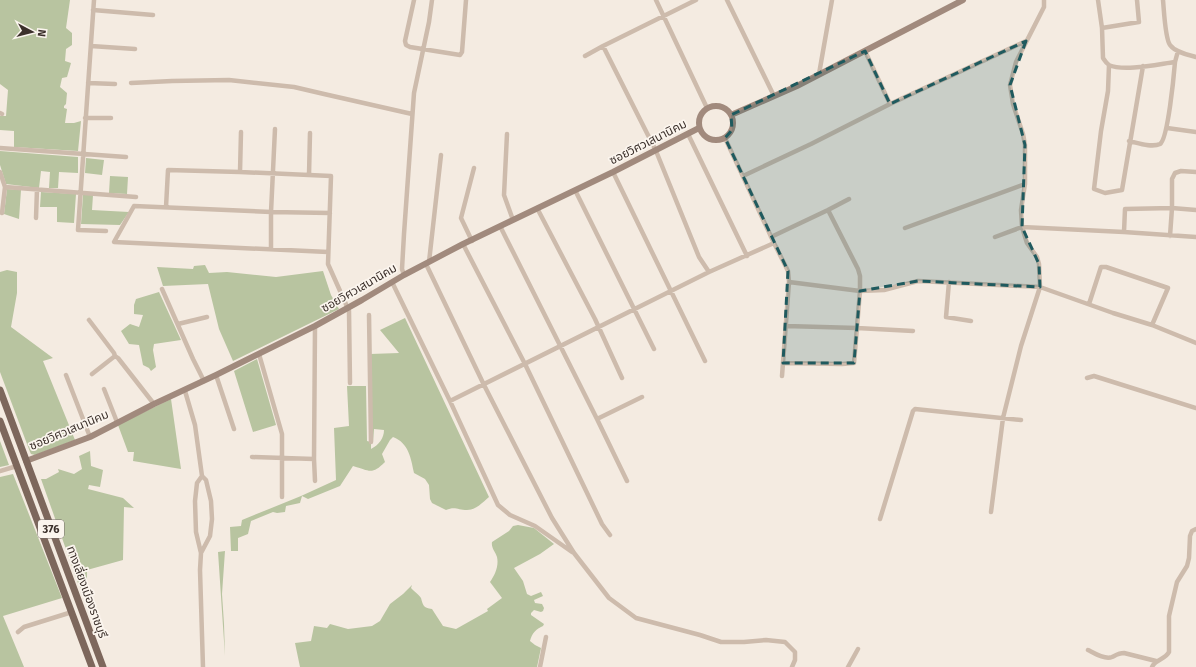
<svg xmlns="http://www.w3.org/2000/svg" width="1196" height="667" font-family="'Fira Sans','Noto Sans Thai',sans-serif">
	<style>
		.green { fill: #b8c4a0; fill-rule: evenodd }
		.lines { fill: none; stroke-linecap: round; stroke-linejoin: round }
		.street { stroke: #cdbbac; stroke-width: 4.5 }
		.secondary { stroke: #a18a7d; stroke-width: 6 }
		.primary { stroke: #7d675c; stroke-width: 7 }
		.marked { fill: #1f5a5e; fill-opacity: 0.2; stroke: #1f5a5e; stroke-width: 3; stroke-dasharray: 8 5; stroke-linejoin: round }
		.labels { text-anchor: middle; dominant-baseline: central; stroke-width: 3.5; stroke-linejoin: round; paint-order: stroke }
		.shield { fill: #fbf5ee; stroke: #756b66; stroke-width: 1 }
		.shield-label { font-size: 11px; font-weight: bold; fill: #3b302b }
		.street-label { font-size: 12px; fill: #3b302b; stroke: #fbf5ee }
	</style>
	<rect width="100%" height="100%" fill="#f4ebe1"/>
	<!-- green -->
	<path class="green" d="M0 0H70L66 28 72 33V45L66 49 65 61 71 63 67 77 62 78 60 87 67 93 66 104 64 106V108L67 109 65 123H74L81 121 78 151 14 147V131L0 130V116H6L8 90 0 84Z
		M0 151 78 157V173L59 172 58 188H49L50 172 41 171 39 188 6 184 0 165Z
		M86 158 104 160 102 175 85 173Z
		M110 176 128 177 127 194 109 193Z
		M7 189 21 190 19 219 4 214Z
		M41 192 76 194 74 223 57 222V207H40Z
		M83 195H93L92 210 129 212 120 225 81 224Z
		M205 265 209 273 227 272 276 277 323 271 331 295 339 309 233 361 219 329 208 284 163 286 157 267 193 269 194 266Z
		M7 270 17 272V293L11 327 53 358 43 361 75 440 35 455 31 454 30 452 0 372V272Z
		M159 292 181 340 154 344 153 350 156 367 151 371 149 368 143 365 139 345 129 344 121 331 130 324 139 327 143 315 134 314V305L136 299Z
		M405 318 489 497C483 502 476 510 467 510 458 510 455 506 446 510L432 503 430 499 429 485 425 479 414 473C411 459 409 443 393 437L390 440 382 454 385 462C372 475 370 471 353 466L340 486 308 499 302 496 300 503 286 506 285 512 277 513 273 512 251 521 248 534 238 538V551H231L230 527 241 526 242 520 301 496 336 480 334 428 349 426 347 386H366L367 441 371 442 370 354 399 353 380 330ZM374 429 384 430C384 438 379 445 371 449V442H373Z
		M257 359 276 425 253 432 234 371Z
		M171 399 181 469 133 461 134 452H128L118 425Z
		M0 441 9 465 0 467Z
		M90 451 91 466 103 470 100 487 89 485 88 489 123 498 134 508 124 507 123 560 87 570V587L83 593 78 583 41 479H46L59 472 58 469 74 474 82 469 79 456Z
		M13 474 62 598 3 616 24 667H0V477Z
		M518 525 534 528 554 544 540 554 514 568 523 581 527 594 531 596 541 592 543 596 534 600 535 603 542 604 544 608 543 611 541 612 534 610 531 613V615L544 624 543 626C536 629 532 633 530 641L535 645 541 648 537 667H300L295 643 311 641 314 626 327 628 330 624 348 629 372 626 380 621 390 604 403 594 412 585 411 588C414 591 419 595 421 598 423 605 423 608 432 609L443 626 456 629 488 611 487 609 502 598 490 582C495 575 499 566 497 557 495 551 491 548 492 542L509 531 513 526Z
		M225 551 222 594 224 624 225 656 218 552Z"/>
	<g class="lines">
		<!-- street -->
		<path class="street" d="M94 0 78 230 106 231
			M414 0 405 41 406 45 410 47 460 55 462 52 466 0
			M656 0 707 108
			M727 0 774 96
			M1098 0 1102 28 1103 58C1105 61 1106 63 1109 65 1124 72 1159 64 1175 62
			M1163 0C1164 10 1165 38 1170 45 1175 52 1188 55 1196 57
			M93 10 153 15
			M1102 28 1139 22 1137 0
			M91 46 135 49
			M603 46 656 151 699 257 709 272
			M865 51 890 104
			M585 56 603 46 696 0
			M1109 65 1108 91 1101 131 1094 189 1105 193 1122 190 1143 66
			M819 74 832 0
			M88 83 115 84
			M131 83 172 81 229 80 294 87 324 94 412 114
			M0 113 2 114
			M85 118H111
			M1167 128 1196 132
			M507 134 504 195 513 220
			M688 134 747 256
			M725 138 774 243 788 271 789 282 782 376
			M1129 141C1138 143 1152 148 1160 144 1168 139 1174 74 1175 62L1178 51
			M0 148 126 157
			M0 172 5 187 2 213
			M240 172 241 132
			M613 172 705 361
			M309 175 310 133
			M743 176 811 144 890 104 1026 41
			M5 187 136 197
			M575 190 654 349
			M166 207 168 170 240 172 331 176 328 264 349 311 350 383
			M537 208 595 319 622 378
			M36 218 37 189
			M500 226 597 419 627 481
			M905 228 1025 184
			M1124 232 1125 209 1172 208 1196 210
			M1170 236 1172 208V179L1175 173 1181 171 1196 172
			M771 237 828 210 849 199
			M995 237 1022 227 1124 232 1196 237
			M472 241 461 218 474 168
			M463 244 525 364 602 524 610 535
			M271 249V212L275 129
			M328 252 114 242 134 206 271 212 330 213
			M429 262 441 155
			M426 264 484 385 552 518 574 553 609 598 636 618 700 635 721 642H744L766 640 785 642 795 652V660L792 667
			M404 275 402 269 404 234 414 93 429 22 432 0
			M392 282 450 401 498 505 510 515 535 526 572 552
			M789 282 860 291 884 290 918 281 1040 287 1113 313 1152 325 1196 343
			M949 282 946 317 971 321
			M162 289 193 359 204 381
			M1089 304 1101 267H1106L1168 288 1152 325
			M369 315 371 442
			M89 320 114 353 115 356 118 358 154 404
			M178 324 207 317
			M786 326 857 328 913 331
			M259 354 282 434V497
			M783 363 842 364 854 363 860 291V276L858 269 828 210
			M92 374 115 356
			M66 375 90 437
			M216 375 234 429
			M1087 378 1094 376 1196 408
			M104 389 117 422
			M185 391 195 425 202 476 206 480 211 501 212 519 210 536 201 553
			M450 401 709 272 774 243
			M597 419 642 397
			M252 457 314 459 315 326
			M314 459 315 481
			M0 471 17 466
			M202 476 197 483 195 501 196 532 201 553 200 570 203 667
			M991 512 1003 418 1021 346 1040 287 1039 264 1037 257 1027 243 1022 227 1021 210 1025 184V145L1023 134 1013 104 1010 85 1016 62 1044 7V0
			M880 519 913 411 915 409 1021 420
			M18 632 24 627 72 612
			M1088 650C1094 653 1105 660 1112 657 1116 655 1119 653 1124 653L1156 661
			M540 667 546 637
			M848 667 858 649
			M1152 667C1155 659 1165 660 1169 652V616L1177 582 1187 566 1189 558 1190 536 1192 531 1196 529"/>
		<!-- secondary -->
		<path class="secondary" d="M699 123a17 17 0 1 1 34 0a17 17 0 1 1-34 0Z
			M731 115 797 86 963 0
			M26 461 90 437 154 404 216 375 315 326 362 300 404 275 463 244 613 172 699 128"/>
		<!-- primary -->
		<path class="primary" d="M0 390 103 667
			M0 421 92 667"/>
	</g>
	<!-- marked area -->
	<path class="marked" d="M1026 41 1010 85 1025 145 1022 227 1039 264 1040 287 918 281 860 291 854 363H783L788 271 725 138 732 130 731 115 865 51 890 104Z"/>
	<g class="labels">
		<!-- shield labels -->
		<rect class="shield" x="38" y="520" width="26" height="18" rx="3"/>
		<g class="shield-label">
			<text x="51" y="529">376</text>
		</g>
		<!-- street labels -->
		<g class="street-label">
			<text transform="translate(648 142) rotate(-27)">ซอยวิศวเสนานิคม</text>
			<text transform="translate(359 288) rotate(-30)">ซอยวิศวเสนานิคม</text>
			<text transform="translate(69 430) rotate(-23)">ซอยวิศวเสนานิคม</text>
			<text transform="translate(87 592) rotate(70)">ทางเลี่ยงเมืองราชบุรี</text>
		</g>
	</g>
	<!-- north arrow -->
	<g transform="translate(32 32) rotate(97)" stroke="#fbf5ee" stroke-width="3" paint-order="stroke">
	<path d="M0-3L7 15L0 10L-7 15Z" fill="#3b302b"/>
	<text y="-6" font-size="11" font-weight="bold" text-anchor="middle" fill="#3b302b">N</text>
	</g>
</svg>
